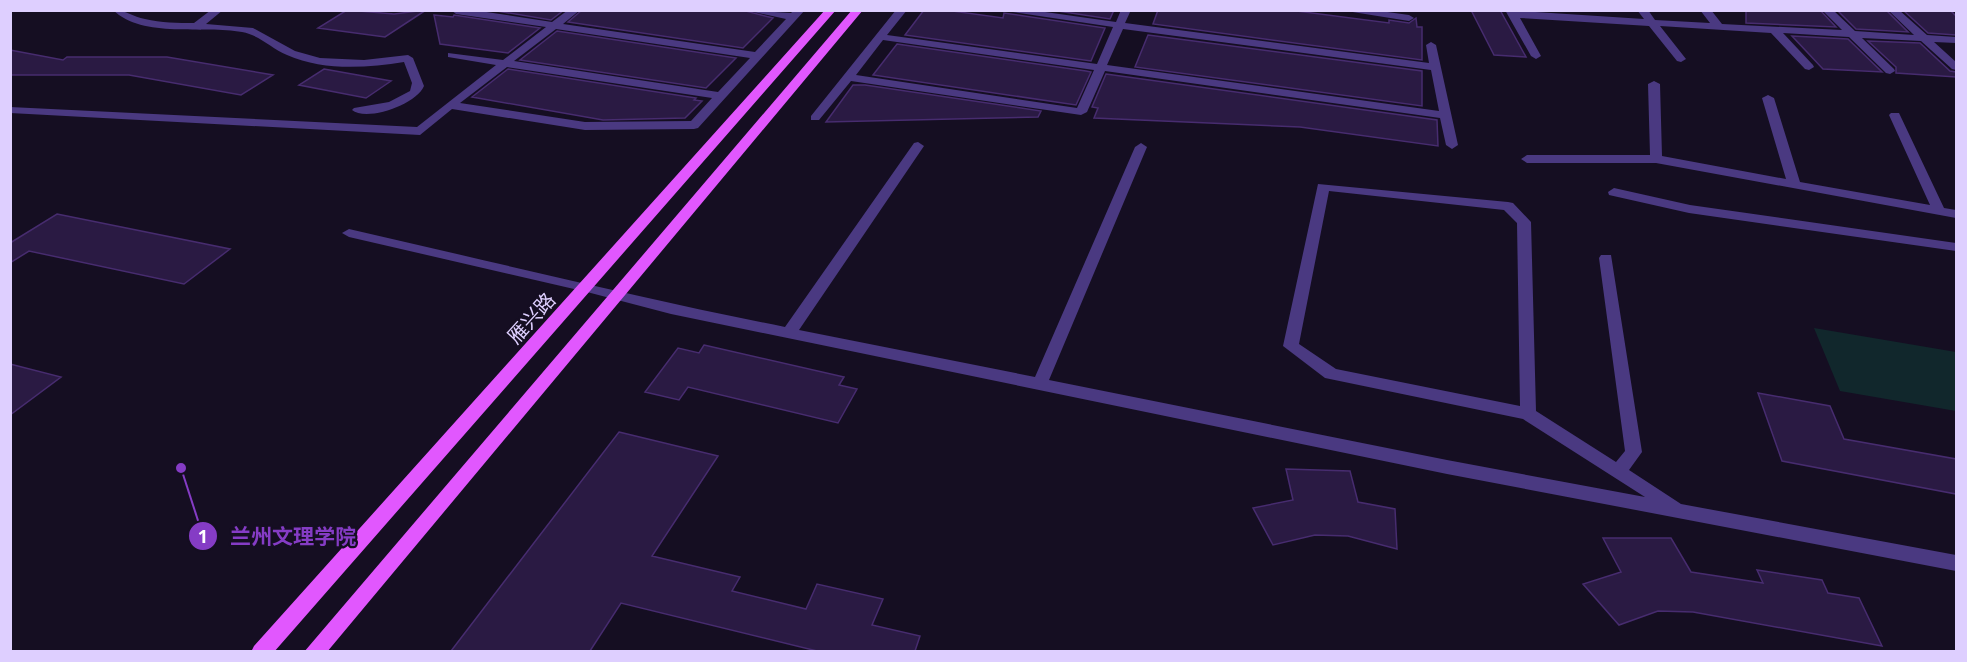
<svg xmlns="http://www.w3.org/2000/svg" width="1967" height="662" font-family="'Open Sans','Noto Sans SC',sans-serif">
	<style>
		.green { fill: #11272c }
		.building { fill: #2a1a43; stroke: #472c6f; stroke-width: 1.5 }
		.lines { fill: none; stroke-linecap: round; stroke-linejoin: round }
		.minor { fill: #4a3981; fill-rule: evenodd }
		.major { fill: #e157fe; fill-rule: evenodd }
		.labels { text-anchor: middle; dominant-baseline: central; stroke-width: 4.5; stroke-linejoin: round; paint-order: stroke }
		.street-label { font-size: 20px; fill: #decfff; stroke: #150e22 }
		.leader { fill: none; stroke: #853cc5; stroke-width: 2 }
		.callout-dot { fill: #853cc5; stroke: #150e22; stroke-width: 2 }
		.mark-label { font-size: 18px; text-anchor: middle; font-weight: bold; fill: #fff }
		.callout-label { font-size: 21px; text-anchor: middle; font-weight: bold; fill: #853cc5; stroke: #150e22; stroke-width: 4.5; stroke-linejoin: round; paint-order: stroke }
	</style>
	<rect width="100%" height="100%" fill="#150e22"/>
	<!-- green -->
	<path class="green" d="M1814 328 1956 352V411L1840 391Z"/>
	<!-- building -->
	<path class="building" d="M347 10 394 14 426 10 385 37 318 28Z
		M491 10H564L551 20Z
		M582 10H742L773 18 743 48 568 22Z
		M924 10H945L1003 18 1004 13 1105 28 1091 61 905 35Z
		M1051 10H1114L1110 19Z
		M1158 10H1289L1389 23V20L1409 23 1416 18 1417 27H1422V60L1153 24Z
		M1471 10H1500L1526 57 1494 55Z
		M1746 10H1820L1836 27 1746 23Z
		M1837 10H1886L1908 32 1856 29Z
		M1903 10H1950L1956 16V35L1928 33Z
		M434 15 453 17 454 15 540 28 508 53 440 44Z
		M557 31 736 58 706 88 520 60Z
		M1148 35 1422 71V106L1135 67Z
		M1792 36 1848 39 1882 72 1823 69Z
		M1868 41 1920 43 1950 71 1956 72V77L1896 73V67Z
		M897 44 1086 71 1091 72 1076 105 873 75Z
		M10 50 63 60 67 57H167L273 75 241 95 129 75H10Z
		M324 69 391 81 366 98 299 85Z
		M508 69 696 98 694 100 702 101 685 118 603 120 472 97Z
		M1106 74 1437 120 1438 146 1300 127 1094 118 1098 108 1092 107Z
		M853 85H865L1041 111 1038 117 826 122Z
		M57 214 230 249 184 284 29 251 10 263V243Z
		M704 345 844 377 839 385 857 389 838 423 688 387 679 400 645 392 678 348 699 353Z
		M10 364 61 377 10 415Z
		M1758 393 1830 406 1844 439 1956 459V494L1782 461Z
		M619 432 718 456 652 556 740 577 732 591 806 609 817 584 883 599 872 625 920 636 915 651H817L621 603 590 651H451Z
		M1286 469 1350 471 1358 502 1395 509 1397 549 1348 536 1315 535 1273 545 1253 508 1293 500Z
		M1603 538H1671L1691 572 1763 583 1757 570 1822 580 1828 593 1859 598 1882 646 1693 612 1658 611 1619 625 1583 584 1621 572Z"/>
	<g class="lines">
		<!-- minor -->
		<path class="minor" d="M113 10C126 10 133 17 145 19 161 23 178 23 194 23L211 10H223L206 24 253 28 295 51 320 58 364 60 408 55 413 58 424 86C416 105 366 122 352 110L354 108 389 102 410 91 412 83 404 62C366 68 323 71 287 55 271 48 259 35 242 32 204 25 143 39 113 10Z
			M451 10H473L552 22 568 10H580L563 24 755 52 786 19 744 10 791 13 794 10H805L698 128 694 129 585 130 452 109 420 135 10 113V107L417 127 496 65 448 57V53L503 60 546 27 456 14ZM556 29 750 58 718 92 514 61ZM507 67 712 98 691 121 585 122 460 103Z
			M896 10H907L887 35 1097 64 1113 27 999 10H1031L1116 22 1121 10H1131L1125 23 1429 63 1426 45 1431 42 1436 45 1458 145 1452 149 1446 145 1440 118 1105 71 1087 112 1081 115 851 81 819 120H811V116ZM1123 29 1431 70 1439 111 1107 65ZM883 40 1094 70 1077 108 856 75Z
			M1340 10H1373L1409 15 1414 18 1409 21Z
			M1505 10 1644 19 1637 10H1648L1655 20 1710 23 1700 10H1711L1722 24 1842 30 1822 10H1833L1855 31 1914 35 1888 10H1899L1927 35 1956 37V43L1934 42 1956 62V70L1952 69 1921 41 1862 38 1894 69 1895 71 1890 74 1886 73 1849 37 1783 33 1813 65 1814 67 1809 70 1805 69 1771 33 1660 26 1686 59 1681 62 1677 61 1649 26 1520 18 1541 56 1536 59 1531 56Z
			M1654 81 1660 84 1662 156 1786 179 1762 98 1768 95 1774 98 1800 182 1930 205 1889 115 1891 113H1899L1944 208 1956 210V218L1656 163H1527L1521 159 1527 155H1650L1648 84Z
			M918 142 924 146 799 330 1035 377 1135 147 1141 143 1147 147 1049 380 1447 460 1645 497 1523 419 1325 378 1283 346 1318 184 1508 202 1513 203 1531 222 1536 411 1616 462 1625 451 1599 258 1601 255H1611L1642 452 1629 470 1681 504 1956 555V571L1447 474 671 314 587 292 349 237 342 233 349 229C494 262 639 298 785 327L914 143ZM1329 191 1504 210 1517 223 1520 406 1336 369 1299 344Z
			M1614 188 1690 205 1956 243V251L1689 213 1609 195 1608 192Z"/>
		<!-- major -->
		<path class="major" d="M825 10H836L274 652H251L254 646Z
			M852 10H863L327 652H304Z"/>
	</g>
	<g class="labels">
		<!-- street labels -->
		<g class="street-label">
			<text transform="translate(531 318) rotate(-48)">雁兴路</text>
		</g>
	</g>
	<!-- callouts -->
	<path class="leader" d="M181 468L203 536"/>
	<g class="callout-dot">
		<circle cx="181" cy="468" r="6"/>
		<circle cx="203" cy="536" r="15"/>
	</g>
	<g class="mark-label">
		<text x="203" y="543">1</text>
	</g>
	<g class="callout-label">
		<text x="293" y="544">兰州文理学院</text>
	</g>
	<!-- border -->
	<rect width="1967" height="662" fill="none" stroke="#decfff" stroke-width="24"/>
</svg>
